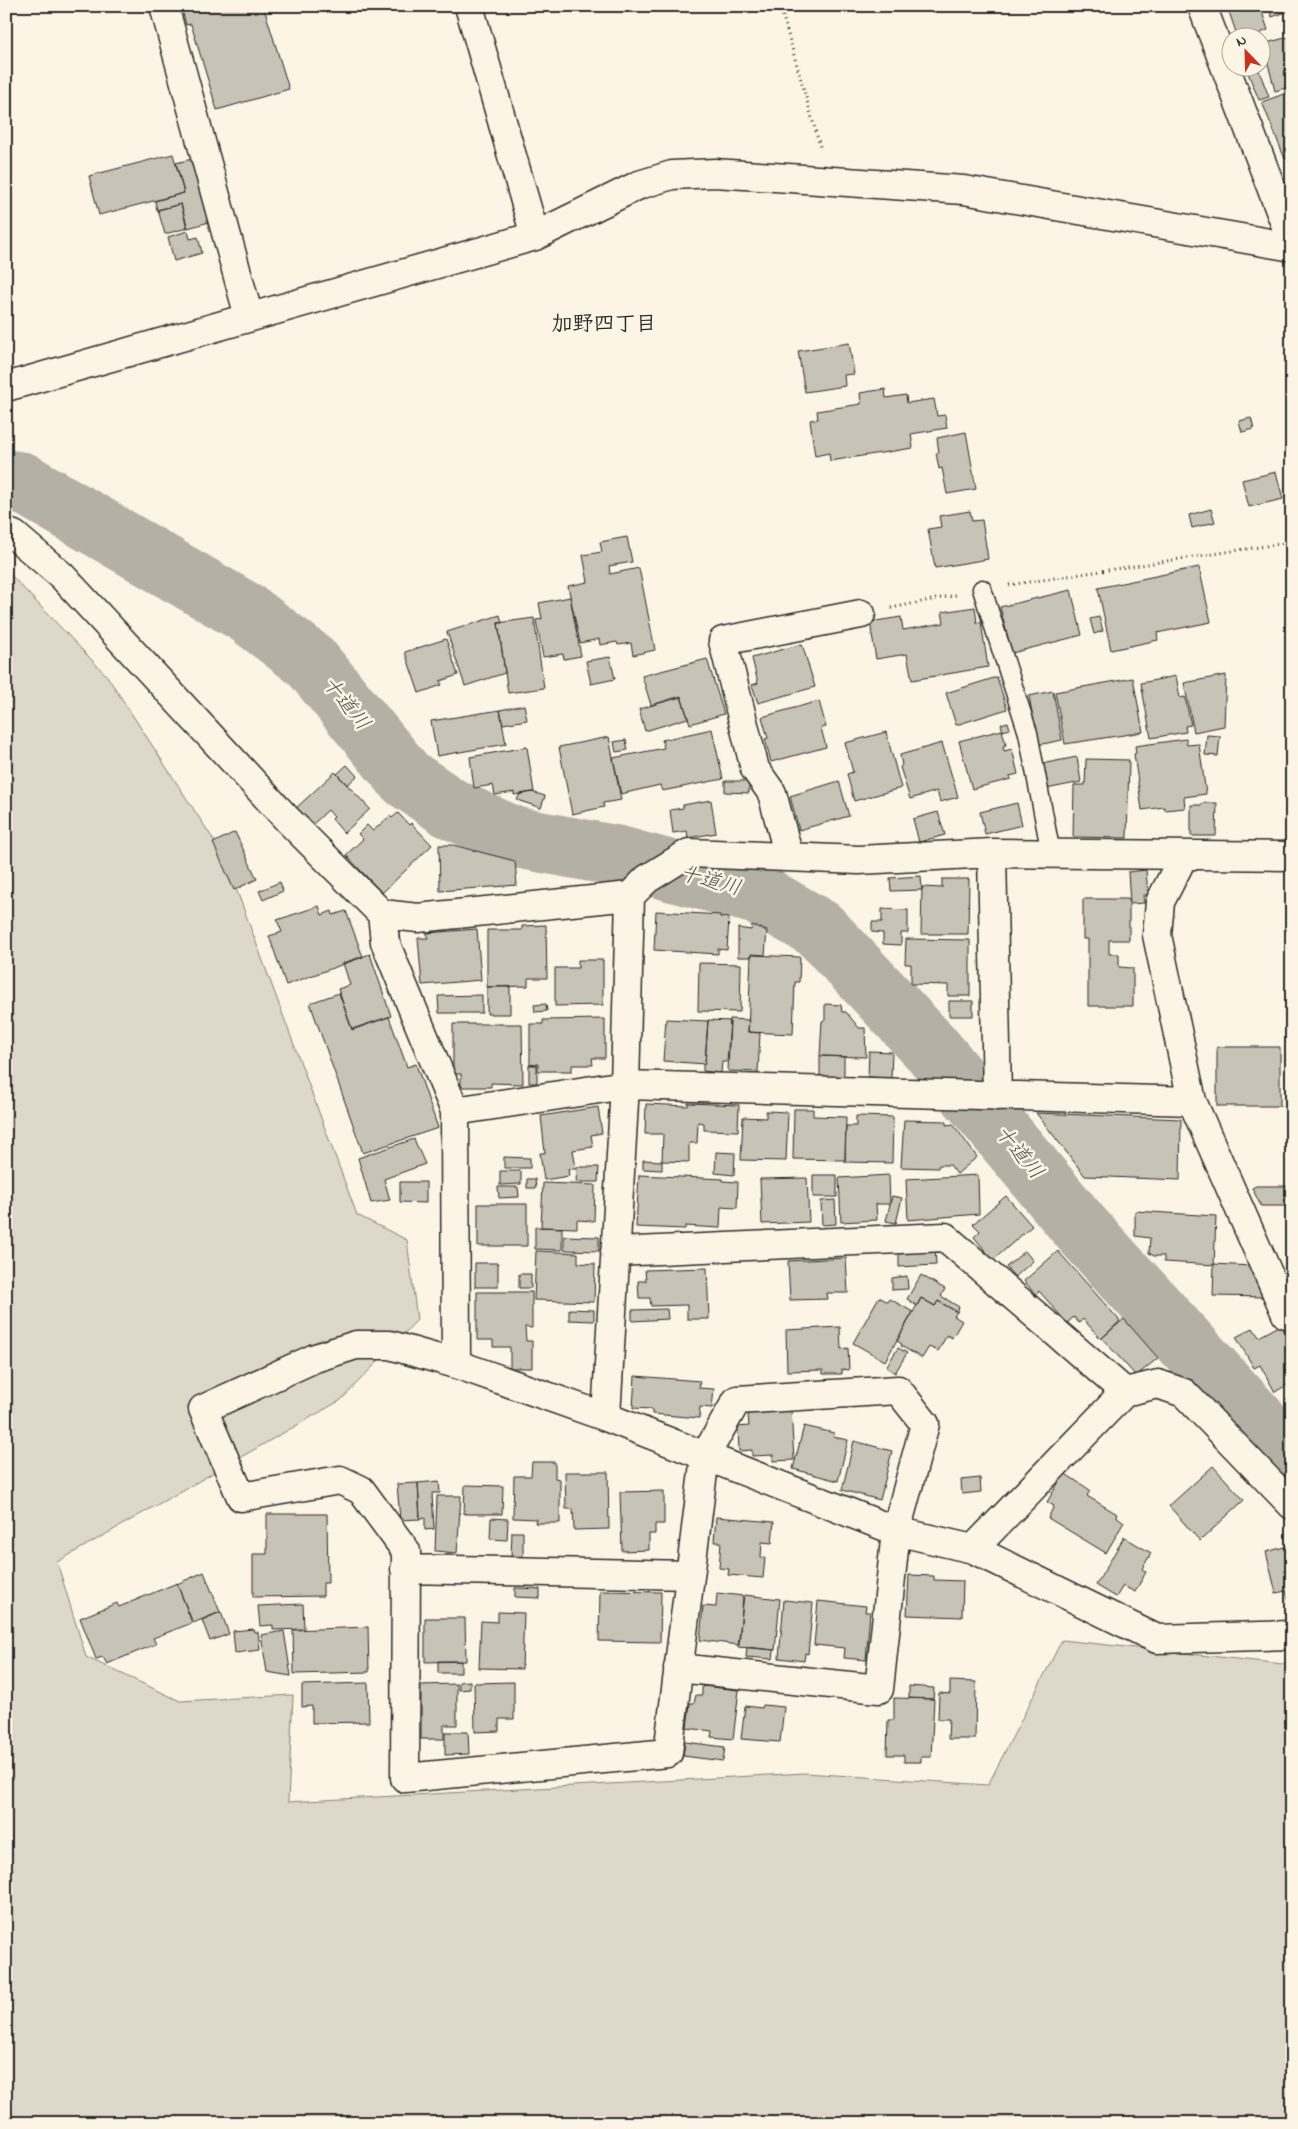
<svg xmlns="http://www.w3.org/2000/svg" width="1298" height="2129" font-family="'Indie Flower','Klee One',sans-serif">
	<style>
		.green { fill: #ded8ca; stroke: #84827a }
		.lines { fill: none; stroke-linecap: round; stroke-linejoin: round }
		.river { stroke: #b4b0a5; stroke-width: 61 }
		.building { fill: #c8c3b7; stroke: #2b2b2b }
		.lane-casing { stroke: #2b2b2b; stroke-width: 21 }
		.street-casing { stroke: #2b2b2b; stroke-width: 31 }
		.secondary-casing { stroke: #2b2b2b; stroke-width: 31 }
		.path { stroke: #2b2b2b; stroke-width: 3; stroke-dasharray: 1 4; stroke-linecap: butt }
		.lane { stroke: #fcf5e5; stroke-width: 18 }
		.street { stroke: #fcf5e5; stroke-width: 28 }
		.secondary { stroke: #fcf5e5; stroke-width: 28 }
		.labels { text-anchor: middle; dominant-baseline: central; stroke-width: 5; stroke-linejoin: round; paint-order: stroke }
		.neighbourhood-label { font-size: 21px; font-weight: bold; fill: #2b2b2b; stroke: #fcf5e5 }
		.water-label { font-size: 21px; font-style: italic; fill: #545350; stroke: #fcf5e5 }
	</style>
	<rect width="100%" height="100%" fill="#fcf5e5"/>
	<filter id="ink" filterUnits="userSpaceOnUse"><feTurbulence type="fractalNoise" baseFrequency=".02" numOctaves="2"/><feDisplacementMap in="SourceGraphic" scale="10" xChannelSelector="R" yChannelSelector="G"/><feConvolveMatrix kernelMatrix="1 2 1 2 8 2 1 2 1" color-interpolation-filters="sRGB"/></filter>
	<g filter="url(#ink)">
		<!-- green -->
		<path class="green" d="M6 570 107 676 224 856 357 1215 407 1240 417 1320 341 1400 57 1562 86 1657 180 1701 293 1695 288 1802 805 1773 988 1785 1062 1640 1292 1665V2123H6Z"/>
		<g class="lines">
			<!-- river -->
			<path class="river" d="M6 480 21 482 247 613 310 661 406 778 450 808 514 837 617 856 760 895 819 929 932 1049 1080 1227 1292 1459"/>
		</g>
		<!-- building -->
		<path class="building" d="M181 6H271L264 8 289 89 217 110 191 24 186 25Z
			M1227 6H1260L1268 30 1248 38H1238Z
			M1268 6H1292V10L1272 17Z
			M1292 36V86L1275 91 1263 44Z
			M1246 68H1258L1269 97 1259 100Z
			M1292 91V156L1285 159 1262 102Z
			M173 154 184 193 99 215 89 176Z
			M192 159 209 222 188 228 181 204 157 210 155 201 184 193 176 163Z
			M181 204 187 228 165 234 158 210Z
			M188 231 190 239 198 237 202 253 174 261 168 237Z
			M849 343 854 374 844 375 845 386 805 392 798 351Z
			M885 389 886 398 906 395 907 403 934 399 937 416 945 415 947 428 911 434 913 448 830 461 829 453 815 456 810 420 818 419 817 411 861 404 860 393Z
			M1251 418 1254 429 1242 432 1239 421Z
			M966 432 976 489 947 494 942 468 939 469 936 453H939L937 438Z
			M1276 472 1283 499 1249 507 1242 480Z
			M1211 509 1215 522 1192 528 1189 515Z
			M970 511 972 521 982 520 988 559 935 568 928 529 941 527 939 516Z
			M627 537 632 562 609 566 610 574 639 568 655 650 633 655 631 643 618 645 617 642 600 645 599 639 580 643 568 586 588 582 583 555 602 552 600 542Z
			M1199 567 1211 622 1157 633 1158 640 1111 650 1098 588Z
			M1071 590 1082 635 1012 653 1000 607Z
			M570 597 581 656 564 659 563 654 543 657 536 620 542 619 539 603Z
			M975 607 977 623 981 622 988 667 912 680 907 654 876 659 870 622 901 617 903 630 944 623 942 612Z
			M500 615 502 623H498L505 673 465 686 447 632Z
			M1099 617 1103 631 1094 634 1090 619Z
			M534 618 544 688 508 693 498 623Z
			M446 639 458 675 440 681 442 685 419 693 405 652Z
			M802 644 815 687 758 703 752 685 758 683 752 658Z
			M610 657 615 679 591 684 586 661Z
			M707 659 724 714 690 724 681 696 651 705 642 676Z
			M1226 675 1224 726 1194 732 1184 683Z
			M1176 676 1180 698 1185 697 1191 725 1185 726 1186 732 1151 738 1141 683Z
			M997 677 1007 709 956 725 946 693Z
			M1133 678 1143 732 1065 744 1055 692Z
			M1053 691 1062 740 1038 745 1029 696Z
			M681 697 688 718 645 731 639 709Z
			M819 701 826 727 821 728 826 747 771 762 765 739 768 738 762 717Z
			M524 705 527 720 503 724 500 710Z
			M500 710 506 744 437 756 431 721Z
			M1008 722 1010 729 1003 731 1001 724Z
			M712 729 723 779 662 791 660 785 621 794 613 758 664 748 662 740Z
			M1002 730 1006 745 1003 746 1004 751 1012 749 1018 774 1010 776 1011 779 972 789 959 741Z
			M886 732 901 788 854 801 847 774 853 772 845 743Z
			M1207 735 1220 736 1218 756 1205 755Z
			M609 737 621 800 603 803 604 807 572 814 559 747Z
			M1186 739 1187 745 1199 744 1206 794 1184 797 1185 808 1165 810 1164 807 1142 810 1134 754 1136 753 1135 746Z
			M626 740 628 750 616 752 614 742Z
			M942 743 958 797 940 802 937 791 910 799 900 767 902 765 900 755Z
			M527 747 534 792 514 795V792L495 795 493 785 474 788 470 757Z
			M1077 757 1081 782 1046 789 1041 764Z
			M1086 759 1129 760 1127 838 1073 837 1074 785H1085Z
			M347 765 357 776 347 785 337 774Z
			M335 772 370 809 344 833 332 819 334 817 328 810 310 827 294 810Z
			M725 781H749V793L725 792Z
			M839 781 849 816 799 830 790 796Z
			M532 792 545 796 541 808 517 800 520 794Z
			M711 800 716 833 688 838 687 831 673 833 670 810 683 808V805Z
			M1017 803 1022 825 985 834 980 812Z
			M1202 803H1217L1216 836H1191V805H1202Z
			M938 812 945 835 919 842 913 819Z
			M398 813 409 825 411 823 432 845 382 893 346 855 363 839 358 834 367 825 373 831 390 816 392 818Z
			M235 832 257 879 234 890 213 843Z
			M439 845H453L515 861 517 885 440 891Z
			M1146 870 1148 895H1143L1144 903 1130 904 1128 872Z
			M921 876 922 890 891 891 890 878Z
			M942 879H969L968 934H921L922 887 942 888Z
			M280 882 283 891 263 900 259 891Z
			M1083 899H1129V940H1109V954H1119V967L1133 968V1006H1088V939H1083Z
			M319 906 322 915 332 911 333 915 346 911 363 957 286 985 269 936 282 932 277 920Z
			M882 909 908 910V933H901V945L883 944V933L872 932V922H882Z
			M656 911 720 915V917L729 918 727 950 718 949V954L654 950Z
			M546 925 547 978H528V986L487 987V930H522V926Z
			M752 925 767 931 765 955 751 954V957H738V928L751 930Z
			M477 929 481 980 422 985 418 938H428L427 933Z
			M906 939 970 940V996H948V985L911 984V964H905Z
			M370 954 391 1016 352 1029 338 989 350 985 343 963Z
			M751 955 800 957 799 982H795L793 1034 748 1032Z
			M578 960H603V1005L555 1006V968H578Z
			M699 963 741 964 740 1012 698 1011Z
			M487 987H510V1014H487Z
			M339 993 352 1030 389 1017 407 1067 416 1064 438 1128 363 1153 310 1003Z
			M482 995V1013H439L438 996Z
			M949 1001H973V1016H949Z
			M546 1004 547 1011 535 1012 534 1005Z
			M825 1004 841 1005 842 1012H846L859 1028H865L866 1057 820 1056 822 1021 825 1020Z
			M605 1019V1058H592L593 1065H572V1071H538V1064L530 1065V1024H543V1020Z
			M666 1019 708 1021 705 1064 663 1061Z
			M730 1019 749 1020 748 1032 760 1033 758 1072 728 1071Z
			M708 1020 730 1021 727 1062H722L721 1073 703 1071V1064H705Z
			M453 1024H522L523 1084 491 1083V1087H461V1074H453Z
			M1217 1047H1280V1106H1217Z
			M869 1051 892 1052 891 1078 868 1077Z
			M820 1056 844 1057V1077H820Z
			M529 1065H537V1083H529Z
			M688 1103 739 1105 738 1131 704 1130V1123L698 1122 697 1143H689V1162L662 1161 663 1134H645L646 1104 688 1106Z
			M598 1107 602 1133 591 1135 593 1147 573 1150 576 1169H568L569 1176 544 1180 540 1153H545L541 1116Z
			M794 1109H813V1116L846 1117 845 1160 793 1159Z
			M766 1111 788 1112 786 1161 741 1160 743 1117 766 1118Z
			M1036 1113 1181 1119 1180 1180 1085 1176Z
			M856 1116 893 1117 892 1163 845 1162 846 1126H856Z
			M904 1120 946 1121V1125L953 1124 977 1157 957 1174 950 1165H939L938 1168 901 1167Z
			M414 1139 425 1164 384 1179 390 1200 371 1203 358 1158Z
			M716 1152 735 1153 734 1175 715 1173Z
			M504 1157 530 1158V1168H504Z
			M643 1160 662 1161V1170L643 1169Z
			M577 1167H599L598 1182H576Z
			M500 1171H521V1184L500 1185Z
			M639 1175 723 1179V1181L738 1182 737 1208 721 1207 720 1228 685 1226V1229L636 1227Z
			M813 1175H837V1197H813Z
			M889 1175 890 1204H876L877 1220 841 1222 839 1178Z
			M978 1175 979 1214 908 1220 906 1179Z
			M807 1178 809 1222 762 1224 760 1179Z
			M527 1179H535L536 1188H527Z
			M400 1182H426V1203L400 1202Z
			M543 1183 595 1185 594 1221 577 1220V1228L541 1227Z
			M1256 1186H1292V1206H1261L1252 1188Z
			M498 1187H518L519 1197 499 1198Z
			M892 1196 902 1198 896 1223 886 1221Z
			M1006 1196 1032 1226 993 1260 974 1237 980 1231 973 1224Z
			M835 1200 836 1224 822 1225 821 1201Z
			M478 1204H527V1246H478Z
			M1135 1211 1216 1216 1214 1265 1164 1262V1256H1154L1149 1253 1150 1238 1135 1236Z
			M535 1227 562 1228V1250L535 1249Z
			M564 1236 599 1237V1251L564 1250Z
			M935 1248 936 1265 899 1267V1250Z
			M536 1251 578 1253V1263L595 1264 594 1302 534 1300Z
			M1025 1251 1033 1261 1015 1277 1006 1267Z
			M1058 1251 1120 1321 1101 1339 1083 1319 1079 1323 1074 1317 1067 1323 1039 1291 1036 1295 1024 1281Z
			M846 1258 848 1293H827L828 1299 790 1300 788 1261Z
			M475 1263H498V1287H475Z
			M1214 1264 1252 1266 1265 1297 1213 1296Z
			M707 1268 709 1319H687V1305L651 1306 650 1298H639L638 1281H646L645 1270Z
			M519 1274H531V1288H519Z
			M921 1275 945 1289 941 1296 959 1307 957 1312 938 1301 935 1306 921 1298 917 1306 907 1299Z
			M907 1276 908 1289 892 1290V1278Z
			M477 1292H532V1328L525 1327 526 1341H532V1368H510V1347H493V1340H477Z
			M879 1297 888 1302 890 1299 913 1312 885 1361 853 1343Z
			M921 1298 935 1306 938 1301 957 1312 954 1316 962 1321 952 1338 947 1335 938 1351 929 1347 922 1358 901 1346 902 1344 897 1341Z
			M569 1309 594 1310V1321L569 1320Z
			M667 1309 668 1319 632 1321V1310Z
			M1124 1319 1158 1358 1136 1376 1102 1338Z
			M1281 1325 1292 1344V1382L1275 1392 1260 1365 1254 1368 1236 1337 1253 1328 1259 1337Z
			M840 1327 841 1349 848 1348 849 1370 842 1369V1374H823V1370L787 1371 786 1330Z
			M898 1348 907 1353 895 1373 886 1367Z
			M635 1376 700 1381 699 1388 714 1389 712 1408 700 1407 699 1418 652 1414V1409L633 1408Z
			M1292 1394V1406L1286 1399Z
			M791 1410 794 1460 773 1461V1455L752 1456V1450L739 1451 738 1427 749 1426 748 1413Z
			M804 1426 834 1433 833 1437 848 1440 838 1481 793 1469Z
			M854 1441 892 1451 880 1500 842 1490Z
			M532 1462H555V1478L560 1479V1523H535L536 1519 513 1518 514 1476H531Z
			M1213 1466 1244 1500 1200 1541 1169 1506Z
			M565 1472H608L609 1529 574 1530 573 1509H566Z
			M1064 1473 1090 1490 1087 1496 1117 1514 1116 1516 1124 1522 1106 1553 1048 1518 1054 1506 1047 1502Z
			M980 1478 981 1492 962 1494 961 1480Z
			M439 1481 440 1493H432L434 1529 425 1530V1518L420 1519 418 1483Z
			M418 1483 420 1519 400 1520 397 1484Z
			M465 1485 503 1486 502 1514H464Z
			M664 1491V1524H655V1534H649V1550L622 1551 620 1492Z
			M437 1496H461L457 1553 435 1551Z
			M267 1514H327L328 1583H323V1596L253 1597V1554H267Z
			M716 1517 774 1522 772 1543 762 1542 761 1557 765 1558 763 1578 728 1575 729 1569 719 1568 721 1542H714Z
			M491 1518 508 1519 507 1540 490 1539Z
			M512 1532H523V1557H511Z
			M1124 1537 1151 1553 1142 1569 1146 1572 1135 1592 1123 1586 1116 1597 1096 1585Z
			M1292 1545V1601L1289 1602 1286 1591 1276 1593 1266 1552Z
			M204 1572 220 1612 193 1623 177 1584Z
			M909 1575 934 1576V1580L963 1581 962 1617 907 1615Z
			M177 1583 192 1623 153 1638 156 1644 107 1664 103 1657 96 1659 80 1618 117 1603 119 1607Z
			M515 1588 540 1589V1598L515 1597Z
			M600 1591 661 1592 660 1642 599 1641Z
			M717 1593 743 1596 739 1645 700 1640 703 1606 716 1607Z
			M744 1595 780 1599 775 1650 738 1647Z
			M784 1600 813 1603 808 1654 805 1653 804 1661 779 1658Z
			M818 1601 866 1606 865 1612H870L866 1660 844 1658 845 1648 814 1645Z
			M303 1604 304 1629 273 1630V1625L260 1626 258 1606Z
			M221 1612 229 1634 210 1641 202 1620Z
			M498 1612 524 1613 522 1669 479 1668 481 1621 498 1622Z
			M425 1618H465L466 1661 425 1662Z
			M368 1627 369 1672 294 1674 293 1630Z
			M253 1629 254 1632H258L260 1650 235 1653 233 1631Z
			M284 1631 291 1676 267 1672 261 1635Z
			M747 1647 774 1650 773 1659 746 1657Z
			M438 1661H461V1673H438Z
			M470 1681V1689L459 1690V1682Z
			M950 1681 976 1682 975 1739H948L949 1719H938L939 1693 950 1694Z
			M514 1682V1719H499V1731L475 1732 474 1683Z
			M368 1683 369 1722 312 1723V1706L302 1707V1685Z
			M457 1684V1725H444V1739H421V1685Z
			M702 1686 739 1690 733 1739 711 1737 712 1731 687 1728 690 1703H694L696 1695H702Z
			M909 1686 934 1688 933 1699 909 1698Z
			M894 1698 934 1699 931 1757H921V1762H904V1755H887L888 1720H894Z
			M763 1705 784 1707 780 1742 741 1739 745 1706 762 1708Z
			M445 1732H468L469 1754 445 1755Z
			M685 1742 725 1747 723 1761 683 1756Z"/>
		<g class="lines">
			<defs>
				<path id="lane" d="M982 589 1028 733 1051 854"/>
				<path id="street" d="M164 6 249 317
					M469 6 535 236
					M6 387 535 236 639 185 672 175 715 173 964 190 1292 247
					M6 532 14 535 62 576 288 820 382 914 418 918 630 896 647 879 689 853 859 860 992 853 1292 856
					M992 853 997 1096
					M1184 855 1160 902 1157 935 1192 1101 1286 1314
					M789 857 772 793 755 769 723 641 861 614
					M382 914 385 942 455 1111 456 1364
					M455 1111 625 1085 1192 1101
					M615 1252 945 1237 1125 1392
					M606 1417 625 1085 630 896
					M973 1549 1125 1392 1158 1384 1184 1393 1292 1505
					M405 1569 690 1575
					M678 1668 879 1689 896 1531 925 1424 898 1390 737 1400 705 1456 668 1753 405 1778 406 1551 361 1490 340 1480 241 1497 203 1409 315 1358 356 1345H390L456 1364 606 1417 896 1531 973 1549 1157 1639 1292 1635"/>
				<path id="secondary" d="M1202 6 1292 242"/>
			</defs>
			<!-- lane casing -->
			<use href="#lane" class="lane-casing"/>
			<!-- street casing -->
			<use href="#street" class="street-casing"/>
			<!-- secondary casing -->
			<use href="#secondary" class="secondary-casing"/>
			<!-- path -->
			<path class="path" d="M780 6 821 150
				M1009 585 1292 542
				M891 608 956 595"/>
			<!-- lane -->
			<use href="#lane" class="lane"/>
			<!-- street -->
			<use href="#street" class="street"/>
			<!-- secondary -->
			<use href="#secondary" class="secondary"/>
		</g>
	</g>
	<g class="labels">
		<!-- neighbourhood labels -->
		<g class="neighbourhood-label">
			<text x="604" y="325">加野四丁目</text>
		</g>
		<!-- water labels -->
		<g class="water-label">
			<text transform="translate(345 704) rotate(51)">十道川</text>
			<text transform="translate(710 882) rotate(15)">十道川</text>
			<text transform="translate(1018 1153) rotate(50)">十道川</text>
		</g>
	</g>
	<!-- margin -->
	<rect width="1298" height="2129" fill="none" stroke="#fcf5e5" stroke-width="25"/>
	<rect x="12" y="12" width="1273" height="2104" fill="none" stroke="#2b2b2b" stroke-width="2" filter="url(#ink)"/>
	<!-- north arrow -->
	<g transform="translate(1246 52) rotate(337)"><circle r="24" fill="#fcf5e5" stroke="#a8a49b"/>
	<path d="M0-4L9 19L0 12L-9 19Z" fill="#c8321e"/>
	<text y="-8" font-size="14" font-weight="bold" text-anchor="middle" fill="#2b2b2b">N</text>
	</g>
</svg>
